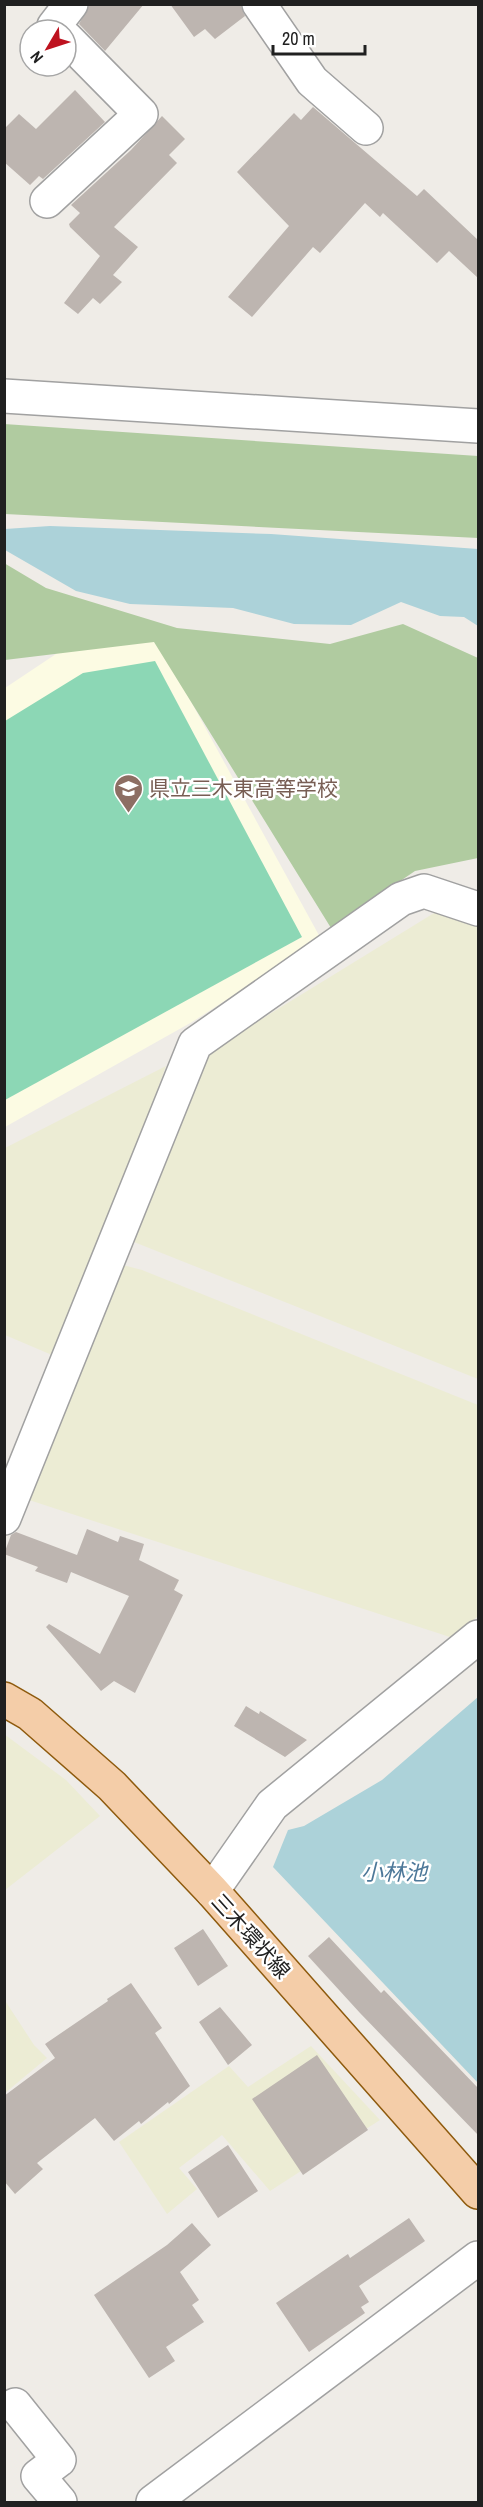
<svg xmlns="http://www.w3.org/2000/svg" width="483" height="2507" font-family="'Archivo Narrow','Noto Sans JP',sans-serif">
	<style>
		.education { fill: #fcfbe3 }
		.farmland { fill: #ececd4 }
		.forest { fill: #b0cba0 }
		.pitch { fill: #8cd7b5 }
		.water { fill: #acd2d9 }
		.building { fill: #bdb5b0 }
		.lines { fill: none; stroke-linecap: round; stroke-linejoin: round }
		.minor-casing { stroke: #a1a1a1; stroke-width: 36 }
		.major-casing { stroke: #8e5a0d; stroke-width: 36 }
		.minor { stroke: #fff; stroke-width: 33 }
		.major { stroke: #f4cda8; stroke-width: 33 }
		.labels { text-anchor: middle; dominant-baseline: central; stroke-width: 5; stroke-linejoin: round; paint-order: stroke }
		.education-label { font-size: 21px; fill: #785e54; stroke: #fff; text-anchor: start }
		.street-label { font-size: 21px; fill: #202020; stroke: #fff }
		.water-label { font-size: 22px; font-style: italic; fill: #4d7899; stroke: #fff }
	</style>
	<rect width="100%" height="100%" fill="#efece7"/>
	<!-- education -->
	<path class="education" d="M154 634 321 939 192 1022 5 1127V688L71 644Z"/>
	<!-- farmland -->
	<path class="farmland" d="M439 910 478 923V1379L134 1242 203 1055Z
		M166 1066 59 1358 5 1335V1148Z
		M119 1264 142 1270 478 1405V1616L453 1638 29 1500Z
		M4 1734 66 1780 100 1816 5 1890Z
		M4 1999 34 2045 47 2058 5 2093Z
		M311 2046 380 2120 270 2191 222 2135 179 2168 197 2189 167 2214 119 2142 229 2066 248 2087Z"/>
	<!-- forest -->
	<path class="forest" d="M4 424 478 456V538L5 514Z
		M4 563 46 588 177 628 330 644 403 624 478 658V858L415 871 331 928 154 642 5 660Z"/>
	<!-- pitch -->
	<path class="pitch" d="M155 661 302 937 5 1100V721L83 673Z"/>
	<!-- water -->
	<path class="water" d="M50 526 271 534 478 549V626L464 617 440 616 401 602 351 625 294 624 233 608 130 604 76 591 5 550V529Z
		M478 1697V2083L273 1867 288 1830 304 1826 382 1780Z"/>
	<!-- building -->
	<path class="building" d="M90 4H144L105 51 79 24Z
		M170 4H240L245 16 215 39 205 29 194 37Z
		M75 90 105 122 43 179 39 176 30 185 4 162V129L19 114 36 129Z
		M313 107 417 196 424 189 478 240V278L449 251 437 263 383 213 380 217 365 203 320 253 313 247 252 317 228 297 289 226 237 172 294 113 301 120Z
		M162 116 185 139 169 155 177 163 114 227 138 247 113 275 122 282 100 304 93 298 78 314 64 303 100 256 70 227 69 224 80 213 71 205 131 150Z
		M87 1529 118 1542 120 1536 144 1544 139 1560 179 1580 174 1590 183 1595 135 1693 114 1681 101 1691 46 1627 49 1624 100 1654 129 1596 71 1572 67 1583 35 1571 38 1567 4 1554 11 1535 16 1532 77 1555Z
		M246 1706 259 1714 260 1711 307 1740 285 1757 234 1726Z
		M203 1929 228 1966 198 1986 174 1948Z
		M329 1937 381 1993 384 1990 478 2088V2135L360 2013 308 1956Z
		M131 1983 162 2028 155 2033 190 2086 169 2104 168 2102 141 2124 139 2121 114 2141 95 2118 37 2163 43 2169 15 2194 4 2181V2096L55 2058 45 2044 108 2001 107 1999Z
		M220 2007 252 2045 228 2065 199 2022Z
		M317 2055 368 2130 303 2175 252 2099Z
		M228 2145 258 2191 218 2218 188 2172Z
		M409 2218 425 2241 359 2286 369 2302 361 2307 365 2313 309 2352 276 2303 348 2254 350 2258Z
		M192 2223 211 2245 180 2272 199 2300 192 2305 204 2322 166 2347 175 2361 149 2378 94 2295 167 2245Z"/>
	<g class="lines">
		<defs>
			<path id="minor" d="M259 4 312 81 366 128
				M58 30 54 26 71 4
				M47 201 141 114 66 38
				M4 396 478 426
				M4 1518 195 1044 401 899 424 891 478 909
				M212 1891 272 1805 478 1637
				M15 2405 59 2460 38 2476 60 2502
				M153 2502 478 2258"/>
			<path id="major" d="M4 1699 30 1714 112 1786 212 1891 478 2192"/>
		</defs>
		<!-- minor casing -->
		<use href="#minor" class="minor-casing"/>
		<!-- major casing -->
		<use href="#major" class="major-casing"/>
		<!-- minor -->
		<use href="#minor" class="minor"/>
		<!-- major -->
		<use href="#major" class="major"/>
	</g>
	<!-- icons -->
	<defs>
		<symbol id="school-pin" viewBox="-11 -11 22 30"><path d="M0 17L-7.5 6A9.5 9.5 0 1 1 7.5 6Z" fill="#8d6e63" stroke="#fff"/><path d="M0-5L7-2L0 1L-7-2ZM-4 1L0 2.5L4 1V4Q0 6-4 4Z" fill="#fff"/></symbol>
	</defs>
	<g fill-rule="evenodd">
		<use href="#school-pin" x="112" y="772" width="33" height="45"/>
	</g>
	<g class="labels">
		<!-- education labels -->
		<g class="education-label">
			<text x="149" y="788">県立三木東高等学校</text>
		</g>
		<!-- street labels -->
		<g class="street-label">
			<text transform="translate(251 1936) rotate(48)">三木環状線</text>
		</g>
		<!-- water labels -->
		<g class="water-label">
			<text x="394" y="1872">小林池</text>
		</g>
	</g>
	<!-- border -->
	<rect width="483" height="2507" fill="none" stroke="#202020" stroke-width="12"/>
	<!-- north arrow -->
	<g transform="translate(48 48) rotate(231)"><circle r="28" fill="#ffffff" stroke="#a6a6a6" stroke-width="1.5"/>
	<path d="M0-4.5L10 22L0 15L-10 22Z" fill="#be121f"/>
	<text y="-9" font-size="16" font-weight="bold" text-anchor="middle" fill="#202020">N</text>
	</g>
	<!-- scale -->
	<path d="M273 45v9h92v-9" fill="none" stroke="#202020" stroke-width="3"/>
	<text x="282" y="45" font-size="18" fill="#202020" stroke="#ffffff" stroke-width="4.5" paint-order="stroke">20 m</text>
</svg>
